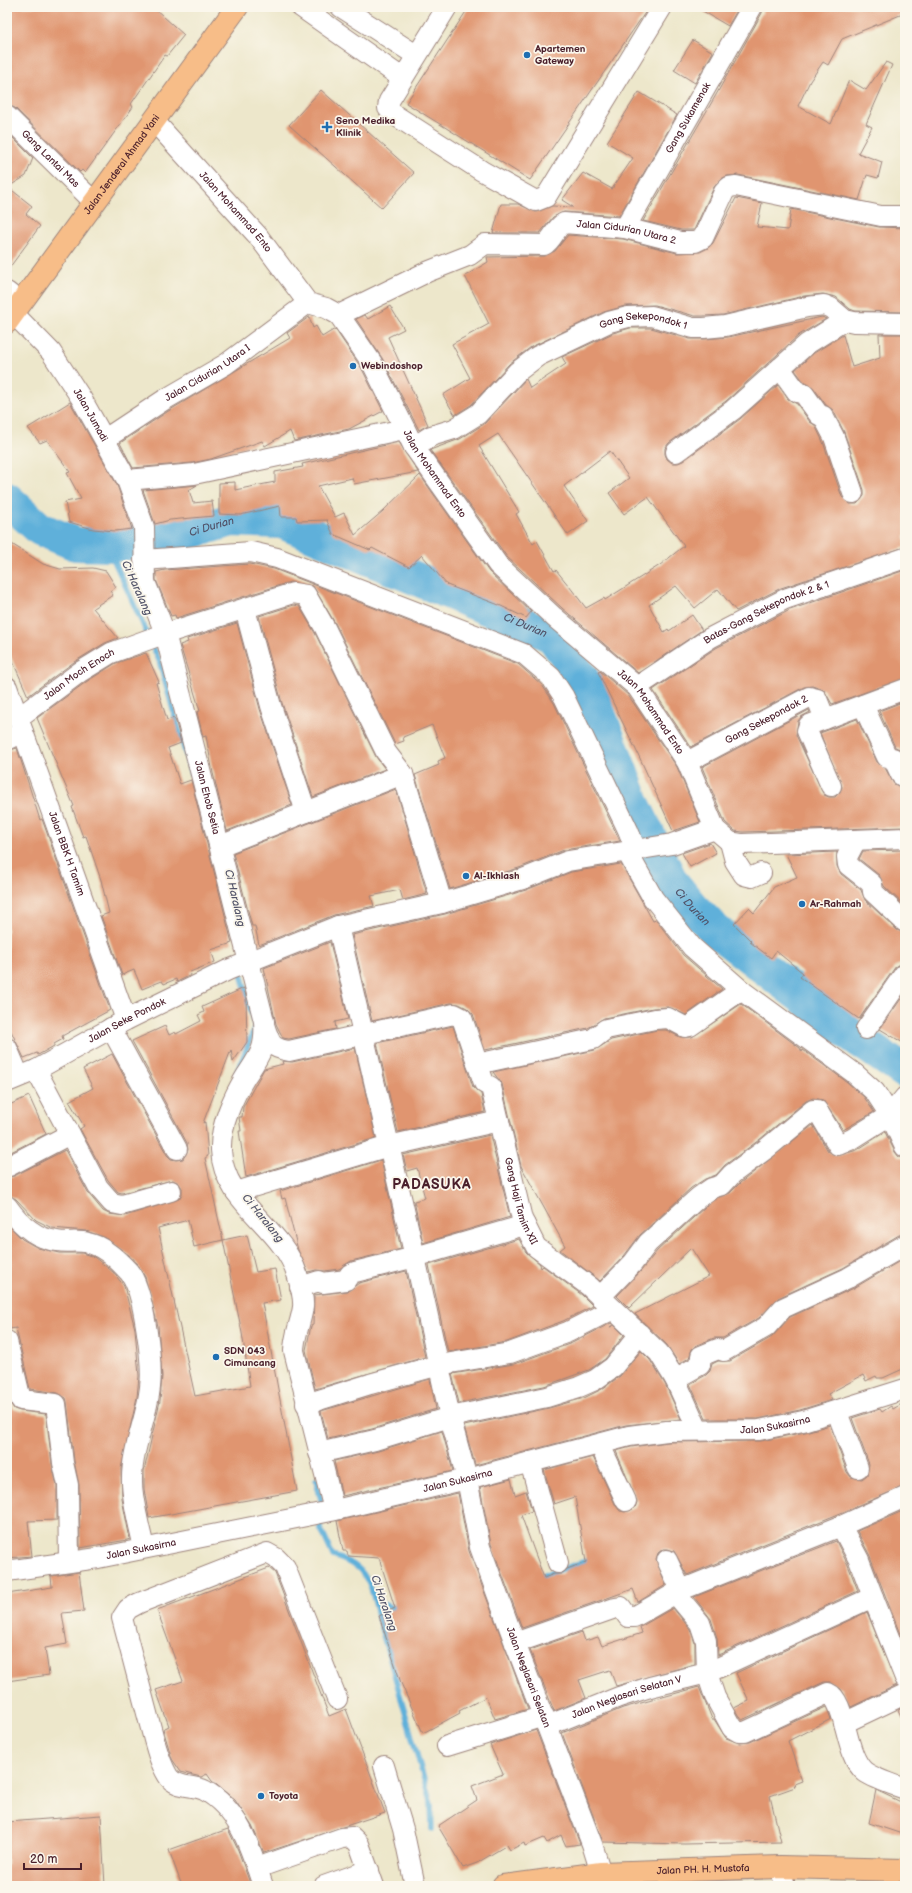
<svg xmlns="http://www.w3.org/2000/svg" width="912" height="1893" font-family="'Balsamiq Sans',sans-serif">
	<style>
		.lines { fill: none; stroke-linecap: round; stroke-linejoin: round }
		.stream { stroke: #5fb0da; stroke-width: 5.5 }
		.river { stroke: #5fb0da; stroke-width: 34 }
		.building { fill: #e09570; fill-rule: evenodd }
		.minor-casing { stroke: #9c837b; stroke-width: 22 }
		.major-casing { stroke: #9c837b; stroke-width: 24 }
		.highway-casing { stroke: #9c837b; stroke-width: 24 }
		.minor { stroke: #fff; stroke-width: 20 }
		.major { stroke: #f7bd88; stroke-width: 22 }
		.highway { stroke: #f7bd88; stroke-width: 22 }
		.poi-dot { fill: #1f6fb2; stroke: #fbf7ec; stroke-width: 1.5 }
		.labels { text-anchor: middle; dominant-baseline: central; stroke-width: 3.5; stroke-linejoin: round; paint-order: stroke }
		.poi-label { font-size: 10px; font-weight: bold; fill: #4a1f2b; stroke: #fbf7ec; text-anchor: start }
		.street-label { font-size: 10px; fill: #4a1f2b; stroke: #fbf7ec }
		.water-label { font-size: 11px; font-style: italic; fill: #515268; stroke: #fbf7ec }
		.district-label { font-size: 14px; font-weight: bold; letter-spacing: 1px; fill: #4a1f2b; stroke: #fbf7ec }
	</style>
	<rect width="100%" height="100%" fill="#fbf7ec"/>
	<filter id="ink" filterUnits="userSpaceOnUse"><feTurbulence type="fractalNoise" baseFrequency=".025" numOctaves="2"/><feDisplacementMap in="SourceGraphic" scale="8" xChannelSelector="R" yChannelSelector="G"/><feConvolveMatrix kernelMatrix="1 2 1 2 8 2 1 2 1" color-interpolation-filters="sRGB"/></filter>
	<filter id="wash" filterUnits="userSpaceOnUse"><feTurbulence type="fractalNoise" baseFrequency=".012" numOctaves="4" result="noise"/><feDisplacementMap in="SourceGraphic" scale="16" xChannelSelector="R" yChannelSelector="G"/><feGaussianBlur stdDeviation="0.9" result="paint"/><feColorMatrix in="noise" values="0 0 0 0 0 0 0 0 0 0 0 0 0 0 0 0 0 1.4 0 .05"/><feComposite in="paint" operator="in"/></filter>
	<g filter="url(#wash)">
		<rect width="100%" height="100%" fill="#ede7cb"/>
		<g class="lines">
			<!-- stream -->
			<path class="stream" d="M107 545 159 660 191 773
				M237 1073 255 1027 240 969
				M316 1480 321 1500 320 1527 333 1556C340 1558 347 1561 354 1565 370 1575 375 1600 378 1617L431 1804 432 1829
				M537 1577 592 1559
				M375 1601 401 1611"/>
			<!-- river -->
			<path class="river" id="s1" d="M7 499 40 529 76 544 112 545 170 538 232 520 282 522 552 636 589 688 634 805 671 881 692 907 716 931 851 1035 905 1072"/>
		</g>
		<g id="blocks">
			<!-- building -->
			<path class="building" d="M7 7H153L184 35 167 56 165 55 131 104 133 107 85 173 82 170 80 172 15 108 7 105Z
				M469 7H649L530 180 406 103Z
				M696 7H739L728 26Z
				M763 7H905V13L842 39 828 65 823 62 810 81 798 106 831 124 849 80 866 90 886 62 892 65 866 124 872 127 858 153 882 162 878 178 867 175 859 200 738 175 727 176 721 179 714 187 694 230H681L643 221 716 95 762 13Z
				M693 40 713 52 695 83 674 70Z
				M321 90 414 173 382 208 289 125Z
				M639 92 677 115 619 216 564 212 553 217 540 233H493L501 204H518L536 212 552 206 573 207 562 200 583 173 612 189 633 158 607 142Z
				M7 132 33 158 26 176 8 187 32 206 26 214 40 226 7 271Z
				M736 198 762 203 757 227 788 230 791 209 879 227 905 228V312L855 311 850 309 836 297 823 294 804 296 723 315 703 316H695L655 305 625 306 604 312 531 347 509 364 471 405 455 415 443 395 470 378 452 344 489 324 465 276 488 262 487 257 544 256 555 251 568 235 623 239 677 253 700 252 708 248 713 243Z
				M390 306 404 329 388 337 428 425 419 430 382 358 356 319 365 315 368 319Z
				M309 317 313 328 316 326 322 337 335 329 362 369 383 411 349 429 294 441 290 431 265 446 262 441 211 459 192 463 133 468 120 443 170 410 290 338 287 333Z
				M822 317 826 319 799 335 726 401 669 443 665 448V454L667 459 672 463H678L683 461 740 419 778 385 788 399 797 404 810 422 815 425 823 442 842 497 850 504H857L864 496V490L844 432 833 410 826 405 813 387 804 382 795 370 814 353 843 335 852 367 880 358 879 334H905V547L781 588 736 611 718 589 695 608 676 586 649 605 664 632 668 629 669 631 692 615 702 630 638 673 562 608 507 557 430 450 460 439 484 424 526 379 530 388 566 364 562 357 613 333 630 328H651L690 339H705L728 337ZM498 434 568 535 588 521 564 486 610 451 629 478 609 493 624 514 648 497 684 546 660 565 605 600 604 598 586 608 569 586 556 570 554 571 537 541 533 544 516 514 519 512 479 446Z
				M70 402 117 485 132 529 115 531 93 529 69 522 65 502 81 499 67 473 70 472 47 440 40 443 28 428Z
				M399 442 418 472 354 484 352 478 318 486 335 517 344 513 355 535 383 511 420 475 489 572 531 612 526 618 499 605 447 585 422 555 409 567 372 548 370 550 333 534 327 521 328 520 297 521 296 517H281L280 506 240 515 219 514V483L235 482V490L275 482V472L303 467 302 464Z
				M197 485 189 490 193 503 212 501 214 516 170 520 155 524 143 490Z
				M7 541 43 564 60 569 93 568 106 571 116 587 110 591 113 595 93 608 118 638 105 643 74 662 28 696 7 648Z
				M250 564 274 569 518 664 542 685 554 703 620 841 564 850 519 868 450 889 415 775 439 765 438 761 445 758 432 725 403 737 404 741 395 744 335 623 313 586 290 582 176 618 175 615 171 616 156 580V572L165 570Z
				M905 570V678L832 704 824 690 812 686 804 687 691 747 653 690 716 648 790 610Z
				M294 605 299 606 315 633 376 757 385 769 313 797 282 703 259 616Z
				M237 623 260 709 292 805 227 831 213 773 206 736 203 737 197 712 200 711 180 645 188 642 187 639Z
				M146 653 159 682 156 683 167 720 174 718 176 722 181 743 168 748 180 784 191 780 232 943 211 950 215 962 190 972 191 975 177 982 176 979 164 984 162 981 142 989 134 970 122 975 101 916 109 913 101 880 86 836 83 837 72 807 74 806 37 718 86 682 116 663Z
				M600 671 628 695 677 767 700 822 673 831 638 754 598 672Z
				M905 701V756L900 749 895 747 879 711Z
				M809 710 810 712 801 717 798 721 796 735 824 795 829 797H835L840 792 842 787 820 733 857 719 877 762 885 768 894 784 905 789V827L743 832 735 831 725 822 702 767Z
				M17 748 40 820 42 819 110 1010 62 1036 63 1039 54 1044V1046L38 1055 37 1053 24 1058 11 1031 7 1032V751Z
				M396 789 427 894 403 900 400 890 371 896 374 906 334 915 259 945 255 926H252L233 853Z
				M710 843 716 853 690 867 682 853Z
				M905 850V906L884 886 879 875 859 859 863 851Z
				M837 852V866L841 874 861 890 865 900 897 930 905 933V962L896 966 859 1019 800 977 803 973 776 951 771 958 750 942 751 941 734 924 749 908 754 913 774 887 797 877 786 854Z
				M621 864 653 921 656 920 683 955 722 989 686 1015 668 1007 653 1008 604 1018 588 1028 485 1050 473 1014 467 1008 459 1004 451 1003 372 1021 352 935 445 914 526 890 571 872Z
				M330 942 348 1019 335 1022 336 1029 289 1039 283 1038 276 1024 264 968Z
				M244 988 246 996 247 1042 233 1062 231 1050 203 1123 205 1122 208 1156 205 1158 223 1240 247 1235 256 1272 275 1269 281 1300 262 1303 297 1491 149 1518 144 1489V1471L160 1401 162 1376 158 1326 145 1277 137 1264 129 1255 104 1237 86 1231 52 1228 36 1220 16 1199 7 1195V1177L14 1176 65 1150 88 1193 103 1211 109 1214 125 1216 179 1199 182 1194V1188L179 1183 173 1180 122 1193 118 1192 108 1180 80 1129 84 1126 69 1101 93 1088 83 1069 112 1054 167 1155 171 1159 176 1160 183 1159 188 1150 187 1143 132 1041 165 1026 169 1035 175 1032 176 1034 201 1021 198 1015 204 1012 202 1007ZM188 1220 194 1247 223 1240 242 1333 250 1386 195 1396 158 1228Z
				M905 993V1044L880 1029Z
				M741 1004 800 1048 802 1052 803 1050 847 1082 864 1097 874 1112 843 1130 823 1100 813 1098 806 1101 759 1140 725 1165 716 1175 705 1179 691 1188 640 1235 624 1256 600 1281 560 1250 565 1246 521 1166 502 1084 493 1072 595 1050 611 1040 657 1030H666L680 1037H692Z
				M453 1026 473 1087 481 1094 485 1112 398 1132 377 1043Z
				M355 1048 376 1138 246 1177 239 1131H241L239 1117H242L243 1107 264 1069 283 1064 282 1061 292 1062Z
				M29 1096 46 1134 7 1154V1106Z
				M813 1125 828 1151 837 1156 857 1150 885 1132 895 1152 899 1157 905 1158V1234L899 1235 843 1268 778 1298 759 1318 723 1338H714L697 1345 692 1349 689 1358 679 1364 667 1345 635 1314 709 1276 691 1248 629 1308 617 1296 641 1271 657 1251 706 1206 717 1198 730 1193 740 1183Z
				M490 1135 510 1217 423 1243 414 1201 425 1198 417 1168 407 1171 403 1155Z
				M381 1160 401 1249 351 1261 339 1269 325 1271 316 1270 308 1272 298 1250 285 1198 282 1199 280 1191Z
				M7 1224 22 1239 38 1248 59 1253H82L94 1257 113 1272 124 1286 135 1329 139 1376 137 1397 121 1469 122 1499 130 1539 127 1540 80 1548 79 1485 74 1461 67 1402 66 1398 58 1393 30 1389 16 1328 10 1329 7 1307Z
				M519 1239 526 1252 540 1264 541 1268 543 1266 582 1295 593 1306 563 1321 507 1342 448 1352 429 1265Z
				M905 1258V1368L883 1378H877L876 1376 866 1381 863 1375 828 1394 832 1400 800 1410 758 1419H706L690 1384 706 1375 710 1371 712 1364 718 1361H730L772 1337 790 1317 854 1288Z
				M406 1271 425 1357 315 1389 306 1350 311 1326 313 1325 314 1295 348 1291 359 1283Z
				M611 1323 613 1325 610 1327 614 1325 624 1335 605 1359 589 1370 544 1386 459 1403 452 1374 514 1364 572 1343Z
				M641 1351 650 1360 665 1384 681 1419 626 1425 475 1465 464 1426 549 1408 584 1398 602 1389 620 1376Z
				M430 1379 436 1409 372 1429 328 1439 321 1411Z
				M7 1391 10 1403 14 1409 20 1411 46 1414 52 1464 57 1486V1520L28 1521 32 1556 7 1558Z
				M905 1402V1486L836 1515 687 1575 674 1551 668 1549H663L658 1553 656 1559 666 1585 638 1602 633 1589 522 1628 491 1544 480 1487 511 1479 515 1495 526 1491 532 1511 521 1515 544 1578 554 1574H561L567 1569 586 1562 575 1497 554 1504 544 1470 593 1457 616 1506 620 1511 625 1512 635 1508 637 1502 616 1451 631 1447 668 1442 761 1441 805 1432 830 1425 847 1472 851 1477 862 1479 867 1475 869 1464 852 1418 880 1409 882 1412 891 1406 893 1409Z
				M442 1431 453 1471 342 1496 334 1461 378 1451Z
				M458 1493 469 1551 528 1709 495 1719 486 1697 459 1711 460 1713 423 1733 401 1683 379 1616 395 1608 379 1558 348 1556 347 1551H343L337 1521Z
				M905 1510V1647L870 1556 857 1531Z
				M836 1541 848 1565 858 1591 718 1655 717 1638 711 1619 694 1597Z
				M269 1568 275 1573 329 1716 346 1709 385 1813 264 1853 252 1826 235 1800 212 1781 207 1774 201 1777 181 1772 172 1759 163 1729 169 1726 156 1690 183 1681 157 1610Z
				M79 1572 84 1611 62 1613 67 1644 45 1648 49 1675 7 1681V1594L52 1587 51 1576Z
				M673 1608 690 1629 695 1643V1664L616 1686 610 1670 579 1680 586 1698 554 1711 530 1650 582 1632 585 1641 598 1637 602 1646 642 1633 640 1627Z
				M867 1612 897 1685 851 1707 841 1689 830 1682H824L742 1720H741L734 1708 749 1701 736 1673Z
				M699 1687 712 1719H714L726 1738 739 1743 750 1742 826 1707 828 1711 831 1719 788 1741 802 1781 794 1784 795 1787 770 1796 781 1842 684 1844 603 1842 562 1733 623 1708Z
				M905 1707V1724L898 1710Z
				M536 1730 580 1844 566 1846 561 1835 547 1843 544 1838 525 1846 524 1843 510 1850 507 1845 477 1863 463 1868 438 1826 477 1800 472 1786 503 1774 490 1745Z
				M876 1790 905 1804V1835L869 1823Z
				M101 1815 105 1886H7V1822Z
				M228 1829 238 1850 251 1886H182L169 1850Z"/>
		</g>
	</g>
	<g filter="url(#ink)">
		<use href="#blocks" fill-opacity="0" stroke="#9c837b" stroke-width="1"/>
		<g class="lines">
			<defs>
				<g id="minor">
					<path d="M301 7 402 78"/>
					<path d="M341 7 416 55"/>
					<path d="M447 7 389 101 388 108 393 114 482 171 536 201 546 197 662 7"/>
					<path id="s2" d="M7 116 94 202"/>
					<path id="s3" d="M154 121 258 236 308 303 326 308 339 315 372 363 414 447 498 565 554 617 637 687 687 762 715 829 730 842 742 844 905 838"/>
					<path id="s4" d="M625 228 752 7"/>
					<path d="M7 292 21 303"/>
					<path id="s5" d="M13 313 51 352 81 398 127 480 144 527 145 582 165 633 264 1021C266 1048 260 1055 246 1076 233 1097 220 1126 221 1150 223 1203 282 1226 297 1274 300 1284 304 1297 303 1307 301 1322 294 1336 294 1351L334 1510"/>
					<path id="s6" d="M339 315 427 272 470 255 485 244 544 245C553 240 555 228 564 223L625 228 680 242H695L703 238 724 192 729 187 736 186 881 216H905"/>
					<path d="M780 368 797 392 804 394 819 415 823 416 834 437 853 493"/>
					<path id="s7" d="M105 439 164 400 226 364 308 303"/>
					<path id="s8" d="M414 447 431 436 454 429 478 414 517 372 538 356 609 322 628 317 652 316 693 328H704L725 326 807 307 824 305 831 308 845 320 854 322 905 323"/>
					<path d="M676 452 733 410 807 344 845 320"/>
					<path d="M127 480 194 474 404 429"/>
					<path d="M144 560 251 552 277 558 524 654 551 677 564 697 628 830 636 850"/>
					<path d="M245 609 271 706 306 812"/>
					<path id="s9" d="M7 687 126 1020"/>
					<path id="s10" d="M637 687 710 638 785 599 905 558"/>
					<path d="M863 705 887 757 893 758 901 775 905 778"/>
					<path id="s11" d="M18 718 80 672 111 653 158 636 293 593 306 595 325 628 386 752 403 774 442 903"/>
					<path d="M825 719 809 725 807 731 831 786"/>
					<path d="M7 740 23 732"/>
					<path id="s12" d="M687 762 809 697 817 699 825 719 905 689"/>
					<path d="M856 840 847 857 848 865 872 884 873 892 905 922"/>
					<path d="M730 842 735 861 744 875 752 877 761 873"/>
					<path d="M220 846 403 774"/>
					<path d="M627 852 653 898 692 947 741 990 854 1073 875 1092 890 1115 905 1147"/>
					<path id="s13" d="M338 926 415 1257 450 1417 467 1479 480 1547 515 1643 592 1844 601 1873"/>
					<path d="M111 1028 177 1149"/>
					<path id="s14" d="M265 1028C271 1044 271 1048 289 1051L454 1014 462 1018 484 1083 491 1087 522 1219 536 1247 589 1286 659 1353 675 1379 698 1430"/>
					<path d="M866 1029 905 973"/>
					<path d="M7 1048 19 1076"/>
					<path d="M477 1064 593 1039 606 1029 655 1019 668 1018 685 1027 690 1026 741 990"/>
					<path d="M36 1070 98 1187 112 1203 122 1205 171 1191"/>
					<path id="s15" d="M7 1082 36 1070 126 1020 228 970 338 926 442 903 523 879 568 861 672 844 715 829"/>
					<path d="M9 1166 70 1134"/>
					<path d="M236 1192 389 1146 499 1121"/>
					<path d="M7 1206C19 1223 36 1239 57 1241 67 1243 78 1240 88 1243 103 1246 119 1261 129 1272 144 1289 153 1365 150 1387 147 1419 131 1449 132 1482 132 1501 140 1529 144 1548"/>
					<path d="M300 1287 319 1281 323 1283 346 1280 350 1274 355 1272 415 1257 525 1225"/>
					<path d="M600 1297 633 1263 648 1243 699 1197 712 1188 722 1185 732 1174 766 1149 813 1110H817L838 1145 852 1139 890 1115 905 1097"/>
					<path d="M7 1341 21 1400 56 1404 63 1463 68 1485 69 1562"/>
					<path d="M675 1379 700 1365 701 1356 718 1349 724 1351 766 1327 783 1308 848 1278 905 1245"/>
					<path d="M306 1404 370 1384 439 1365 510 1353 568 1332 613 1309"/>
					<path d="M837 1412 858 1468"/>
					<path d="M600 1445 626 1501"/>
					<path d="M319 1453 375 1440 450 1417 547 1397 579 1387 595 1380 613 1367 640 1334"/>
					<path d="M530 1462 558 1563"/>
					<path d="M841 1526 859 1560 873 1597"/>
					<path d="M667 1560 681 1590"/>
					<path id="s16" d="M7 1571 98 1558 331 1511 467 1479 629 1436 667 1431 759 1430 803 1421 905 1389"/>
					<path d="M675 1593 700 1623 706 1641 707 1673 715 1697 732 1728 739 1732H745L828 1693C847 1701 844 1755 865 1772 875 1779 894 1785 905 1789"/>
					<path d="M515 1643 615 1608 621 1607 628 1617H634L681 1590 841 1526 905 1497"/>
					<path d="M844 1723 905 1694"/>
					<path id="s17" d="M547 1726 619 1697 650 1687 707 1673 873 1597 905 1678"/>
					<path d="M447 1746 544 1716"/>
					<path d="M384 1766 403 1829 415 1886"/>
					<path d="M780 1867 785 1886"/>
					<path d="M257 1868 342 1838 352 1837 359 1844 374 1886"/>
					<path d="M263 1886C251 1850 240 1810 204 1790 193 1785 175 1788 168 1776 158 1760 154 1739 149 1721 140 1687 131 1652 122 1618L128 1609 139 1603 267 1553 276 1558 285 1567 337 1699"/>
					<path d="M324 1886 369 1870"/>
				</g>
				<g id="major">
					<path id="s18" d="M7 322 237 7"/>
				</g>
				<g id="highway">
					<path id="s19" d="M503 1886 601 1873 780 1867 905 1870"/>
				</g>
			</defs>
			<!-- minor casing -->
			<use href="#minor" class="minor-casing"/>
			<!-- major casing -->
			<use href="#major" class="major-casing"/>
			<!-- highway casing -->
			<use href="#highway" class="highway-casing"/>
			<!-- minor -->
			<use href="#minor" class="minor"/>
			<!-- major -->
			<use href="#major" class="major"/>
			<!-- highway -->
			<use href="#highway" class="highway"/>
		</g>
	</g>
	<!-- markers -->
	<g class="poi-dot">
		<circle cx="527" cy="55" r="4"/>
		<path d="M325 121h4v4h4v4h-4v4h-4v-4h-4v-4h4z"/>
		<circle cx="353" cy="366" r="4"/>
		<circle cx="466" cy="876" r="4"/>
		<circle cx="802" cy="904" r="4"/>
		<circle cx="216" cy="1357" r="4"/>
		<circle cx="261" cy="1796" r="4"/>
	</g>
	<g class="labels">
		<!-- poi labels -->
		<g class="poi-label">
			<text x="535" y="49">Apartemen<tspan x="535" dy="12">Gateway</tspan></text>
			<text x="336" y="121">Seno Medika<tspan x="336" dy="12">Klinik</tspan></text>
			<text x="361" y="366">Webindoshop</text>
			<text x="474" y="876">Al-Ikhlash</text>
			<text x="810" y="904">Ar-Rahmah</text>
			<text x="224" y="1351">SDN 043<tspan x="224" dy="12">Cimuncang</tspan></text>
			<text x="269" y="1796">Toyota</text>
		</g>
		<!-- street labels -->
		<g class="street-label">
			<text stroke="none"><textPath href="#s4" startOffset="127">Gang Sukamenak</textPath></text>
			<text stroke="none"><textPath href="#s2" startOffset="61">Gang Lantai Mas</textPath></text>
			<text stroke="none"><textPath href="#s18" startOffset="195">Jalan Jenderal Ahmad Yani</textPath></text>
			<text stroke="none"><textPath href="#s3" startOffset="122">Jalan Mohammad Ento</textPath></text>
			<text stroke="none"><textPath href="#s6" startOffset="315">Jalan Cidurian Utara 2</textPath></text>
			<text stroke="none"><textPath href="#s8" startOffset="270">Gang Sekepondok 1</textPath></text>
			<text stroke="none"><textPath href="#s7" startOffset="122">Jalan Cidurian Utara I</textPath></text>
			<text stroke="none"><textPath href="#s5" startOffset="129">Jalan Jumadi</textPath></text>
			<text stroke="none"><textPath href="#s3" startOffset="458">Jalan Mohammad Ento</textPath></text>
			<text stroke="none"><textPath href="#s10" startOffset="150">Batas-Gang Sekepondok 2 &amp; 1</textPath></text>
			<text stroke="none"><textPath href="#s11" startOffset="75">Jalan Moch Enoch</textPath></text>
			<text stroke="none"><textPath href="#s3" startOffset="782">Jalan Mohammad Ento</textPath></text>
			<text stroke="none"><textPath href="#s12" startOffset="90">Gang Sekepondok 2</textPath></text>
			<text stroke="none"><textPath href="#s5" startOffset="533">Jalan Ehob Setia</textPath></text>
			<text stroke="none"><textPath href="#s9" startOffset="177">Jalan BBK H Tamim</textPath></text>
			<text stroke="none"><textPath href="#s15" startOffset="135">Jalan Seke Pondok</textPath></text>
			<text stroke="none"><textPath href="#s14" startOffset="409">Gang Haji Tamim XII</textPath></text>
			<text stroke="none"><textPath href="#s16" startOffset="784">Jalan Sukasirna</textPath></text>
			<text stroke="none"><textPath href="#s16" startOffset="460">Jalan Sukasirna</textPath></text>
			<text stroke="none"><textPath href="#s16" startOffset="136">Jalan Sukasirna</textPath></text>
			<text stroke="none"><textPath href="#s13" startOffset="776">Jalan Neglasari Selatan</textPath></text>
			<text stroke="none"><textPath href="#s17" startOffset="85">Jalan Neglasari Selatan V</textPath></text>
			<text stroke="none"><textPath href="#s19" startOffset="201">Jalan PH. H. Mustofa</textPath></text>
		</g>
		<!-- water labels -->
		<g class="water-label">
			<text stroke="none"><textPath href="#s1" startOffset="221">Ci Durian</textPath></text>
			<text transform="translate(137 588) rotate(66)">Ci Haralang</text>
			<text stroke="none"><textPath href="#s1" startOffset="557">Ci Durian</textPath></text>
			<text transform="translate(235 898) rotate(77)">Ci Haralang</text>
			<text stroke="none"><textPath href="#s1" startOffset="893">Ci Durian</textPath></text>
			<text transform="translate(263 1218) rotate(51)">Ci Haralang</text>
			<text transform="translate(384 1603) rotate(71)">Ci Haralang</text>
		</g>
		<!-- district labels -->
		<g class="district-label">
			<text x="432" y="1184">PADASUKA</text>
		</g>
	</g>
	<!-- margin -->
	<rect width="912" height="1893" fill="none" stroke="#fbf7ec" stroke-width="24"/>
	<!-- scale -->
	<path d="M24 1863v6h57v-6" fill="none" stroke="#4a1f2b" stroke-width="2"/>
	<text x="30" y="1863" font-size="12" fill="#4a1f2b" stroke="#fbf7ec" stroke-width="3" paint-order="stroke">20 m</text>
</svg>
